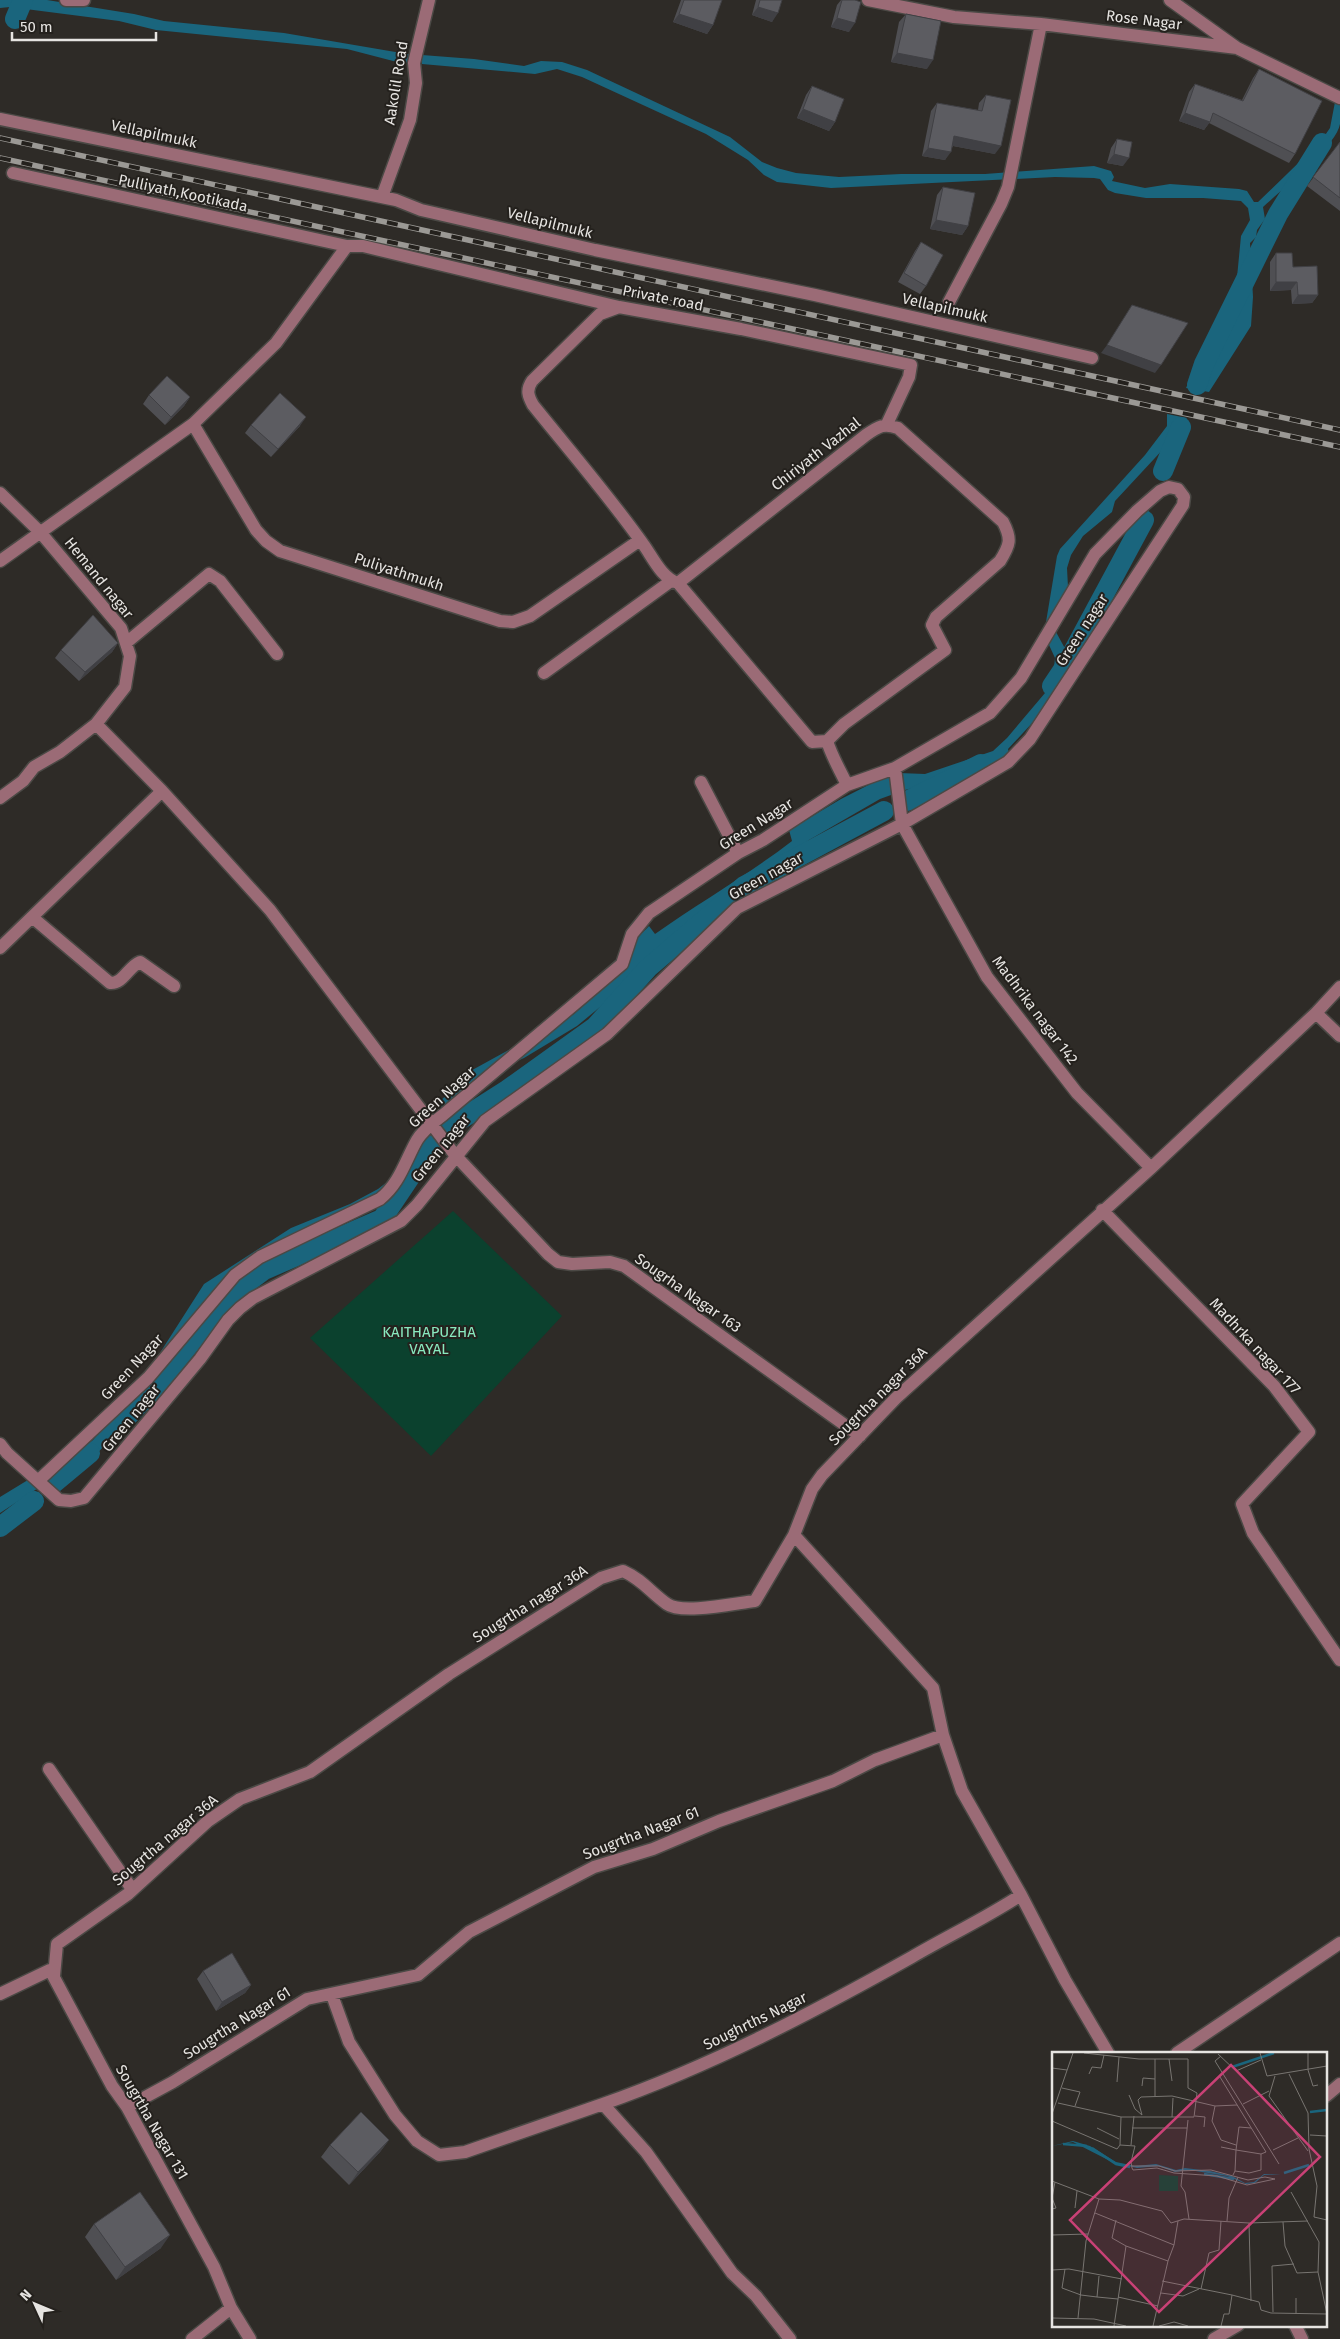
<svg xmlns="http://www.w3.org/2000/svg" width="1340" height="2339" font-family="'Fira Sans',sans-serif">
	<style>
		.green { fill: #0b412e }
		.water { fill: #1a657d }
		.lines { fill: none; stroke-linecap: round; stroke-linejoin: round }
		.canal { stroke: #1a657d; stroke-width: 20 }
		.minor-casing { stroke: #4b4945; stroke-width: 15 }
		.minor { stroke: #9b6b76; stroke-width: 12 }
		.rail-casing { stroke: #9b9995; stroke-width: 5.5 }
		.rail { stroke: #24211d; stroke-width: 4; stroke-dasharray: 11; stroke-linecap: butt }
		.wall { fill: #4f4f53 }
		.shaded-wall { fill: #404044 }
		.building { fill: #5c5c61; stroke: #404044 }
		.labels { text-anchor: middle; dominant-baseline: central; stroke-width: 4; stroke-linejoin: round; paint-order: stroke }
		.street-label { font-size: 15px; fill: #e6e4e1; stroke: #24211d }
		.park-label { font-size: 15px; fill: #89e9bf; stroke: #24211d }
		.inset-river { fill: none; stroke: #1a657d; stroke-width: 2.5 }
		.inset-road { fill: none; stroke: #787571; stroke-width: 1 }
		.view { fill: #c94176; fill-opacity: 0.15; stroke: #c94176; stroke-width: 2.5 }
		.inset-edge { fill: none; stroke: #e6e4e1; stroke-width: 2.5 }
	</style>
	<rect width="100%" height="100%" fill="#2e2b27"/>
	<!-- green -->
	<path class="green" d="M453 1211 562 1316 431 1456 310 1338Z"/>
	<!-- water -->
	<path class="water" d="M0 0H47L134 14 164 21 284 33 413 55 412 63 397 62 347 49 156 30 119 21 10 7 0 8Z
		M422 55 474 59 524 66 541 61 562 62 587 70 730 137 762 162 777 168 796 173 839 177 901 174H985L1094 166 1111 171 1114 177 1112 181 1145 188 1170 184 1239 189 1247 191 1254 202H1258L1321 141 1330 128 1335 102 1340 105C1340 111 1340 118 1340 124 1336 147 1281 190 1263 207L1265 219 1257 230 1256 237 1250 243 1253 297 1251 326 1209 392 1186 388 1190 379 1221 345 1232 329 1241 236 1250 220 1248 208 1241 201 1203 198H1146L1115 193 1108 190 1100 179 1094 178 1055 177 831 188 777 182 764 175 748 160 706 134 582 77 557 69 535 74 422 64Z
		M1167 414 1187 418 1167 445 1115 501 1112 512 1083 536 1071 555 1067 568 1068 587 1061 599 1056 632 1068 654 1066 672 1047 707 1008 749 1009 753 989 769 901 791 899 773 925 774 993 751 1007 738 1045 693 1053 677 1055 658 1044 634 1057 556 1060 549 1145 455 1167 426Z
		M890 774 894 789 891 795 880 799 809 840 743 892 691 923 647 957 617 993 577 1026 524 1058 484 1076 443 1115 436 1104 447 1095 445 1091 465 1074 574 1014 601 990 594 982 649 926 655 934C700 902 748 875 792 841L789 830 841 799Z
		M432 1111 442 1127 394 1201 298 1238 231 1279 133 1414 93 1458 49 1481 0 1513V1497L41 1472 66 1461 93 1440 149 1370 204 1284 291 1228 350 1204 378 1189 396 1175 416 1148Z"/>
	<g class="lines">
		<!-- canal -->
		<path class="canal" d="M15 19 23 0
			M1197 385 1204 364 1278 214 1322 143
			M1163 471 1181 427
			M1052 686 1066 665 1144 520
			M907 801 981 764
			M452 1125 507 1090 595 1027 648 968 744 886 884 811
			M125 1419 151 1392 227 1298 264 1270 382 1219 431 1146
			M54 1483 90 1453
			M0 1527 34 1501"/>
		<defs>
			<path id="minor" d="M66 0H84
				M868 0 954 17 1041 24 1237 48
				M1170 0 1237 48 1340 98
				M0 119 396 200 421 210 595 250 815 295 1092 358
				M13 173 347 246H363L619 307 741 329 911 365 909 377 887 424
				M382 197 410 120 416 83 414 63 429 0
				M949 302 1001 204 1008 187 1041 24
				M619 307 600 314 532 381C526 390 528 396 533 405 570 451 609 496 643 544 652 556 662 579 678 583L866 435C879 426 884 423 898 428L1003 522C1012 539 1010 545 1000 561L936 617 932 625 945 650 844 724 827 741C832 757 840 770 847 785
				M193 424 256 530 266 541 280 551 500 621 513 622 530 616 640 540
				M0 493 40 532 121 628 130 656 125 687 96 724 60 752 34 767 23 781 0 798
				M0 561 193 424 276 343 347 246
				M678 583 812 742 827 741
				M126 643 209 574 220 581 277 654
				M544 673 671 581
				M96 724 162 791 270 910 455 1155 548 1254 558 1262 572 1264 610 1262 624 1266 860 1436
				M895 768 902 824 987 977 1077 1093 1151 1168
				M701 782 738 853
				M32 917 110 983C123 984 128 967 140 962L174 986
				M0 948 162 791
				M1316 1013 1340 1036
				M1102 1210 1274 1386 1309 1432 1242 1504 1253 1533 1340 1660
				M0 1444 7 1453 59 1500 71 1501 84 1498 200 1359 228 1320 240 1308 253 1298 401 1221 417 1205 485 1121 607 1034 737 908 902 824 1008 762 1030 739 1183 505 1184 497 1178 489 1169 487 1160 491 1137 511 1095 554 1021 678 990 713 895 768 847 785 763 840 738 853 649 913 632 934 622 964 443 1115C434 1122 423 1130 417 1140 405 1161 400 1183 380 1199L260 1257 235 1275 148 1378 38 1481
				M794 1535 933 1688 943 1735
				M49 1769 132 1889
				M50 1970 54 1976 57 1944 128 1894 208 1821 240 1799 310 1772 449 1674 601 1578 623 1571C643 1580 650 1592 667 1604 682 1615 736 1603 755 1601L794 1535 812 1489 822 1475 896 1398 1151 1168 1316 1013 1340 987
				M0 1994 50 1970 112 2086 127 2107 214 2267 231 2308 250 2339
				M332 1995 349 2042 395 2115 417 2141 439 2155 465 2152 603 2104
				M1177 2053 1340 1943
				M1326 2096 1340 2084
				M127 2107 173 2082 307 1999 418 1975 469 1932 594 1867 653 1849 719 1821 833 1781 875 1760 943 1735 962 1791 1021 1895
				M1295 2325 1302 2339
				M192 2339 231 2308
				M790 2339 756 2296 732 2273 646 2152 603 2104C711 2066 812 2013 912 1957 948 1936 986 1918 1021 1895L1065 1980 1108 2053
				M1214 2339 1238 2325"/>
		</defs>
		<!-- minor casing -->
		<use href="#minor" class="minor-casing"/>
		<!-- minor -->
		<use href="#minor" class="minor"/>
		<defs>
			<path id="rail" d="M0 138 1340 430
				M0 158 1340 447"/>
		</defs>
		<!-- rail casing -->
		<use href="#rail" class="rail-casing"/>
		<!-- rail -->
		<use href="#rail" class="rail"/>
	</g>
	<!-- wall -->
	<path class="wall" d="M681 0H722L713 25 707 34 673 22Z
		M756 0H782L772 22 752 15Z
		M841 0H855L849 32 831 27 837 5Z
		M906 14 927 69 891 62 899 22Z
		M1259 69 1295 154 1289 163 1209 123 1204 130 1179 121 1189 92 1195 84 1242 100 1253 78Z
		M812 86 835 122 829 131 797 118 806 95Z
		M986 95 995 154 953 146 945 160 922 156 931 111 937 103 978 110 979 103Z
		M1117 139 1123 166 1107 163 1111 148Z
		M1340 142V211L1307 186Z
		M943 187 968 226 962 235 930 229 937 195Z
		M921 242 926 286 920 294 898 282 915 251Z
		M1276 253 1293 267 1318 295 1312 303 1292 304 1291 290 1270 291V262Z
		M149 395 190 397 184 406 165 425 143 404Z
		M251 425 300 426 271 457 245 433Z
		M118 643 112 652 79 681 55 658 61 650Z
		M203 1971 251 1985 245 1993 216 2011 197 1979Z
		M389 2140 380 2152 349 2185 321 2157 330 2145Z
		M94 2224 161 2248 116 2280 85 2237Z"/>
	<!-- shaded-wall -->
	<path class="shaded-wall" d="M758 7 778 13 772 22 752 15Z
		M679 14 713 25 707 34 673 22Z
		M837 18 855 23 849 32 831 27Z
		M897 53 933 60 927 69 891 62Z
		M803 109 835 122 829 131 797 118Z
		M1185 113 1210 122 1204 130 1179 121Z
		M954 136 1001 146 995 154 948 145Z
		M928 148 951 152 945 160 922 156Z
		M1114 154 1129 158 1123 166 1107 163Z
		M936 220 968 226 962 235 930 229Z
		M1276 282H1297L1291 290 1270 291Z
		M1298 295H1318L1312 303 1292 304Z
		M1107 345 1161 365 1155 373 1101 353Z
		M190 397 184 406 165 425 171 417Z
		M306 417 300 426 271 457Z
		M118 643 112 652 79 681 85 672Z
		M251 1985 245 1993 216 2011 222 2002Z
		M389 2140 380 2152 349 2185 358 2172Z
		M170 2235 161 2248 116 2280 125 2267Z"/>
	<!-- building -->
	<path class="building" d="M684 0H722L713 25 679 14Z
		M760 0H782L778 13 758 7Z
		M842 0H855L861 2 855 23 837 18Z
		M906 14 941 21 933 60 897 53Z
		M1259 69 1322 101 1295 154 1213 113 1210 122 1185 113 1195 84 1243 101Z
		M812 86 844 99 835 122 803 109Z
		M986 95 1011 100 1001 146 954 136 951 152 928 148 937 103 982 111Z
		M1117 139 1132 142 1129 158 1114 154Z
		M1340 142V198L1313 177Z
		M943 187 975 193 968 226 936 220Z
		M921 242 943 255 926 286 904 273Z
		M1276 253H1292L1293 267 1317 266 1318 295H1298L1297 282H1276Z
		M1132 305 1188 323 1161 365 1107 345Z
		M167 376 190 397 171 417 149 395Z
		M280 393 306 417 278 449 251 425Z
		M93 615 118 643 85 672 61 650Z
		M232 1953 251 1985 222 2002 203 1971Z
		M361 2112 389 2140 358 2172 330 2145Z
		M140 2192 170 2235 125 2267 94 2224Z"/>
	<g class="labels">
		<!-- street labels -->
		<g class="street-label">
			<text transform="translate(1144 20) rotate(7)">Rose Nagar</text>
			<text transform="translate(396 83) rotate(-81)">Aakolil Road</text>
			<text transform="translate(154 134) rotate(12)">Vellapilmukk</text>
			<text transform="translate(183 193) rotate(12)">Pulliyath,Kootikada</text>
			<text transform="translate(550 223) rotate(14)">Vellapilmukk</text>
			<text transform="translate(663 298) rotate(11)">Private road</text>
			<text transform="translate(945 308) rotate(13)">Vellapilmukk</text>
			<text transform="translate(816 454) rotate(-38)">Chiriyath Vazhal</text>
			<text transform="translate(399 572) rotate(18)">Puliyathmukh</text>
			<text transform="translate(99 578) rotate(51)">Hemand nagar</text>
			<text transform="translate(1082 630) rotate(-57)">Green nagar</text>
			<text transform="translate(756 824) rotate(-32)">Green Nagar</text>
			<text transform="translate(766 876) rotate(-29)">Green nagar</text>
			<text transform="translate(1035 1010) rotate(53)">Madhrika nagar 142</text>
			<text transform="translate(442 1097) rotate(-42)">Green Nagar</text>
			<text transform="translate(441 1148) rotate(-51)">Green nagar</text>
			<text transform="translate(688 1293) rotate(35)">Sougrha Nagar 163</text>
			<text transform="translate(1255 1346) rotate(47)">Madhrka nagar 177</text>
			<text transform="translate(132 1367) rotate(-47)">Green Nagar</text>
			<text transform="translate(878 1396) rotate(-45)">Sougrtha nagar 36A</text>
			<text transform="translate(131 1418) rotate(-51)">Green nagar</text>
			<text transform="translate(530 1604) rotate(-32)">Sougrtha nagar 36A</text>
			<text transform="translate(641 1833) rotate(-21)">Sougrtha Nagar 61</text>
			<text transform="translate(165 1840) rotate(-40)">Sougrtha nagar 36A</text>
			<text transform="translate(755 2021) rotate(-26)">Soughrths Nagar</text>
			<text transform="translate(237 2023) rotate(-32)">Sougrtha Nagar 61</text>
			<text transform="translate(152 2122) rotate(60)">Sougrtha Nagar 131</text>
		</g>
		<!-- park labels -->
		<g class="park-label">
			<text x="429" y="1332">KAITHAPUZHA<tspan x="429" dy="17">VAYAL</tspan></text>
		</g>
	</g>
	<!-- overview -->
	<g transform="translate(1052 2052)">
		<rect width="275" height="275" fill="#2e2b27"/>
		<path d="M107 123 126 124V139H107Z" fill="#0b412e"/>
		<path d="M21 89 38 94 64 110 83 114 104 112 124 118 133 116 158 119 180 124 193 131 202 130 212 122H229L212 123 203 131 194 132 175 124 137 118 123 120 106 114 85 116 62 111 21 90 0 94Z" fill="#1a657d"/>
		<path class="inset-river" d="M180 15 222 1M258 60 275 58M11 92 35 94M40 96 64 112 78 115M232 121 257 113M152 122 182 127"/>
		<path class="inset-road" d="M208 1 215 24 275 14M256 1V18L261 34 266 33M166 2 184 19 209 8M169 4 163 9 227 112M103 7V45M117 7 120 29M0 16 15 18M37 22 40 15 49 16 52 3M237 22 256 61 257 97 265 134 262 165 275 168M223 24 217 44 256 99M168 25 214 100 209 102M65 30 67 5M90 34 91 26 103 27M10 36 28 40 23 54M77 43 83 57 90 63M6 51 69 65H142L145 41 136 36V7H87L32 1M191 52 217 39M163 54 160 69 169 88 184 93M0 62 21 1M90 63 86 48 89 45 120 44 163 54 185 53M143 64 153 65 152 75M120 65 121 46M136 68 129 134 133 140 137 167M0 69 65 97 68 93M45 76 67 87M80 76H135M258 83 275 84M68 93 83 94 79 110 80 116 81 118 105 116 122 121 165 124 195 133 223 127 213 125 196 128 159 118 123 119 107 114H80M68 93 69 65M79 93 82 64M169 95 184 98M221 98 246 86M183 119 184 98M181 123 183 119 197 121 209 118V102L184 98 187 75 199 76M0 129 47 147 34 189 26 266M47 147 68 148 110 159 119 171 132 167 197 171 256 169M23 156 25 139M0 157 4 156 0 146 3 130M43 161 122 193 116 209M64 168 60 186 74 194M175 169 177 146 186 125M231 170 233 194 245 221 266 220M197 171 199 249M0 183 36 182M122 193 126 169M13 217 10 236 29 243 45 245 47 224M0 218 17 217 70 227M110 229 180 243 177 262H172L169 274M149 237 157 201 167 198 169 169M109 241 131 244 147 237M180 243 207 250 209 258 219 261 275 262 266 220 267 190 239 140M45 245 66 247M66 245 106 254M244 246V262M221 260 220 214 242 212M0 266 42 267 74 274M62 274 74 194 116 209 101 274M107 274 122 270 136 274"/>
		<path class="view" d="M179 13 268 105 107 260 18 168Z"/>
		<rect width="275" height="275" class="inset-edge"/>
	</g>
	<!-- north arrow -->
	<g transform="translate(35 2304) rotate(314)" stroke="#24211d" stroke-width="4" paint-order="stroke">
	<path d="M0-4L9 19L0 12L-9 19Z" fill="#e6e4e1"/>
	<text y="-8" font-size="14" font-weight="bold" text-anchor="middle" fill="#e6e4e1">N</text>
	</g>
	<!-- scale -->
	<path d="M12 32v8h144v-8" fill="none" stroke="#e6e4e1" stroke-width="2.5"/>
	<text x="20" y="32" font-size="15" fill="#e6e4e1" stroke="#24211d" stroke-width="4" paint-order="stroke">50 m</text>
</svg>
